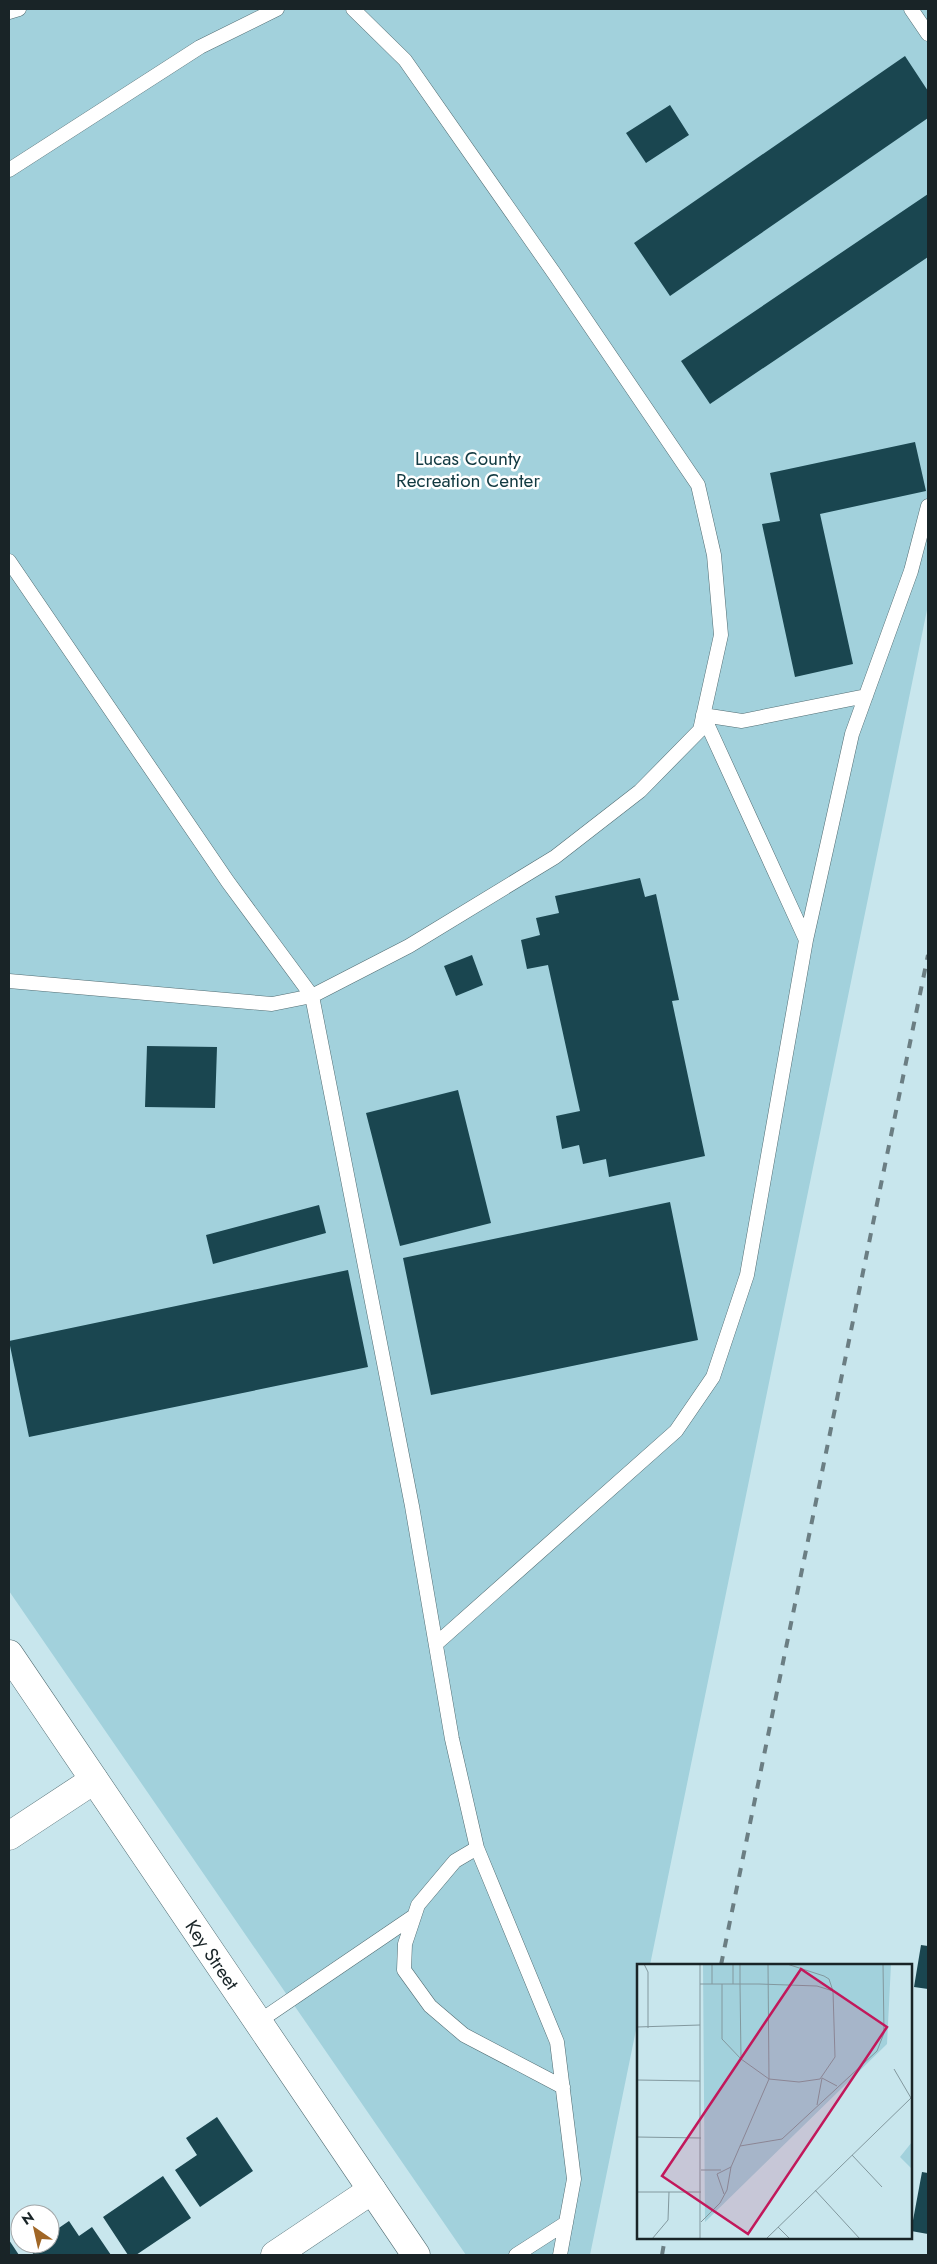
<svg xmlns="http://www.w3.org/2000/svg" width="937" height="2264" font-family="Jost,sans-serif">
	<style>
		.green { fill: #a2d1dc }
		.building { fill: #1a4650 }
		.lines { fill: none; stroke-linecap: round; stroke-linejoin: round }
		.lane-casing { stroke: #526d73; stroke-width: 15 }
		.street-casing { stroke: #526d73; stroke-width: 29 }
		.secondary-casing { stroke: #526d73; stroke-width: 29 }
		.lane { stroke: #fff; stroke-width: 14 }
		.street { stroke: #fff; stroke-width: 28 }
		.secondary { stroke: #fff; stroke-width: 28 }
		.rail { stroke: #6b7e83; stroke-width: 4; stroke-dasharray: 9 9; stroke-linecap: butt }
		.labels { text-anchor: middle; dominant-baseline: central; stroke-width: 5; stroke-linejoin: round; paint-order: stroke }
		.park-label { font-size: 19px; fill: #123a42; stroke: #fff }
		.street-label { font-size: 19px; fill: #192427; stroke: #fff }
		.inset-road { fill: none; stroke: #82989e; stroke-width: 1 }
		.view { fill: #c2185b; fill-opacity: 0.15; stroke: #c2185b; stroke-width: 2.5 }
		.inset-edge { fill: none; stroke: #192427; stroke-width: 2.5 }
	</style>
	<rect width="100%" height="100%" fill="#c8e6ed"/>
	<!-- green -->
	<path class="green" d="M9 9H928V605L650 1965H638V2020L590 2255H466L9 1591Z"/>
	<!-- building -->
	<path class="building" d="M905 56 928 91V118L670 296 634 243Z
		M670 105 689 135 646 163 626 133Z
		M928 194V257L710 404 681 361Z
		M915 442 926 491 820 514 853 664 795 677 762 524 780 521 770 473Z
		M640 878 645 897 656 894 679 1000 672 1001 705 1156 609 1177 606 1159 583 1164 579 1145 562 1149 556 1116 580 1111 548 965 527 969 521 940 540 935 536 918 559 913 555 896Z
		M472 955 483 985 456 996 444 966Z
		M147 1046 217 1047 215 1108 145 1107Z
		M458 1090 491 1223 400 1246 366 1113Z
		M670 1202 698 1340 431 1395 403 1258Z
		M319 1205 326 1233 213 1264 206 1235Z
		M348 1270 368 1367 29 1437 9 1341Z
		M921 1945 928 1946V1989L914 1987Z
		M217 2117 253 2171 200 2207 175 2170 197 2155 186 2138Z
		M922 2172 928 2173V2234L911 2231Z
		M163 2176 191 2218 136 2255H128L103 2217Z
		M69 2221 79 2236 92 2227 111 2255H34L29 2248 35 2244H50V2234Z
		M9 2240 19 2255H9Z"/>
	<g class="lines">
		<defs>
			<path id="lane" d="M911 9 928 34
				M9 12 19 9
				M9 170 200 47 277 9
				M9 561 228 882 312 996 412 1506 452 1739 477 1848 557 2042 574 2179 560 2255
				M806 940 703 715 742 721 866 696
				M9 981 272 1004 312 996 409 946 555 857 640 791 700 730 721 635 714 555 698 485 554 273 405 60 353 9
				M436 1644 676 1431 713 1377 747 1275 806 940 852 734 911 571 928 506
				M477 1848 455 1861 418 1905 405 1944 404 1970 430 2006 464 2035 563 2087
				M258 2022 414 1916
				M516 2255 566 2223"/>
			<path id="street" d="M9 1836 94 1780
				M275 2255 372 2190"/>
			<path id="secondary" d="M9 1654 416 2255"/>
		</defs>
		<!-- lane casing -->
		<use href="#lane" class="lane-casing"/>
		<!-- street casing -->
		<use href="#street" class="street-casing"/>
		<!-- secondary casing -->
		<use href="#secondary" class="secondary-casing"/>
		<!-- lane -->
		<use href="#lane" class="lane"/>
		<!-- street -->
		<use href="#street" class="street"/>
		<!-- secondary -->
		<use href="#secondary" class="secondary"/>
		<!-- rail -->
		<path class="rail" d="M721 1965 928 955
			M662 2255 665 2238"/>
	</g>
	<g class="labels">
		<!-- park labels -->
		<g class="park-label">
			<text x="468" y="458">Lucas County<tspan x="468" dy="22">Recreation Center</tspan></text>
		</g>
		<!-- street labels -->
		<g class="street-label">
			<text transform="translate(212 1955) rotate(56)">Key Street</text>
		</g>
	</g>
	<!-- overview -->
	<g transform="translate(637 1964)">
		<rect width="275" height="275" fill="#c8e6ed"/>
		<path d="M66 0H254L250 80 68 258ZM275 178V205L263 193Z" fill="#a2d1dc"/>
		<path class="inset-road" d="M7 0 11 8V64M63 0V275M75 0V20M96 0V20M150 0 187 12 192 15 196 27M63 20H122L180 22 196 27 198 93 183 115 162 118 132 115 104 95 103 20V0M85 20V75L104 95M0 63 63 61M0 116 63 117M180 141 185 114 200 122M0 173 64 174M103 182 145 175 240 87 247 69 246 0M215 191 245 223M64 206H84M178 226 223 275M0 228H64M87 230 80 210 94 203M64 258 83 239 90 226 94 203 132 115 131 0M141 263 153 275M15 275 31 256 32 228M129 275 274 134 257 105"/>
		<path class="view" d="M164 5 250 63 111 270 25 212Z"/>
		<rect width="275" height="275" class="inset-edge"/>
	</g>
	<!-- border -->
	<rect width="937" height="2264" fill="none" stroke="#192427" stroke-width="20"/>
	<!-- north arrow -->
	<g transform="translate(35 2229) rotate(326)"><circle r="24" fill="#ffffff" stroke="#a3a7a9"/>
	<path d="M0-4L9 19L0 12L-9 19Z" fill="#a06626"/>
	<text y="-8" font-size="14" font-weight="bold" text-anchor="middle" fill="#192427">N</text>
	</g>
</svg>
